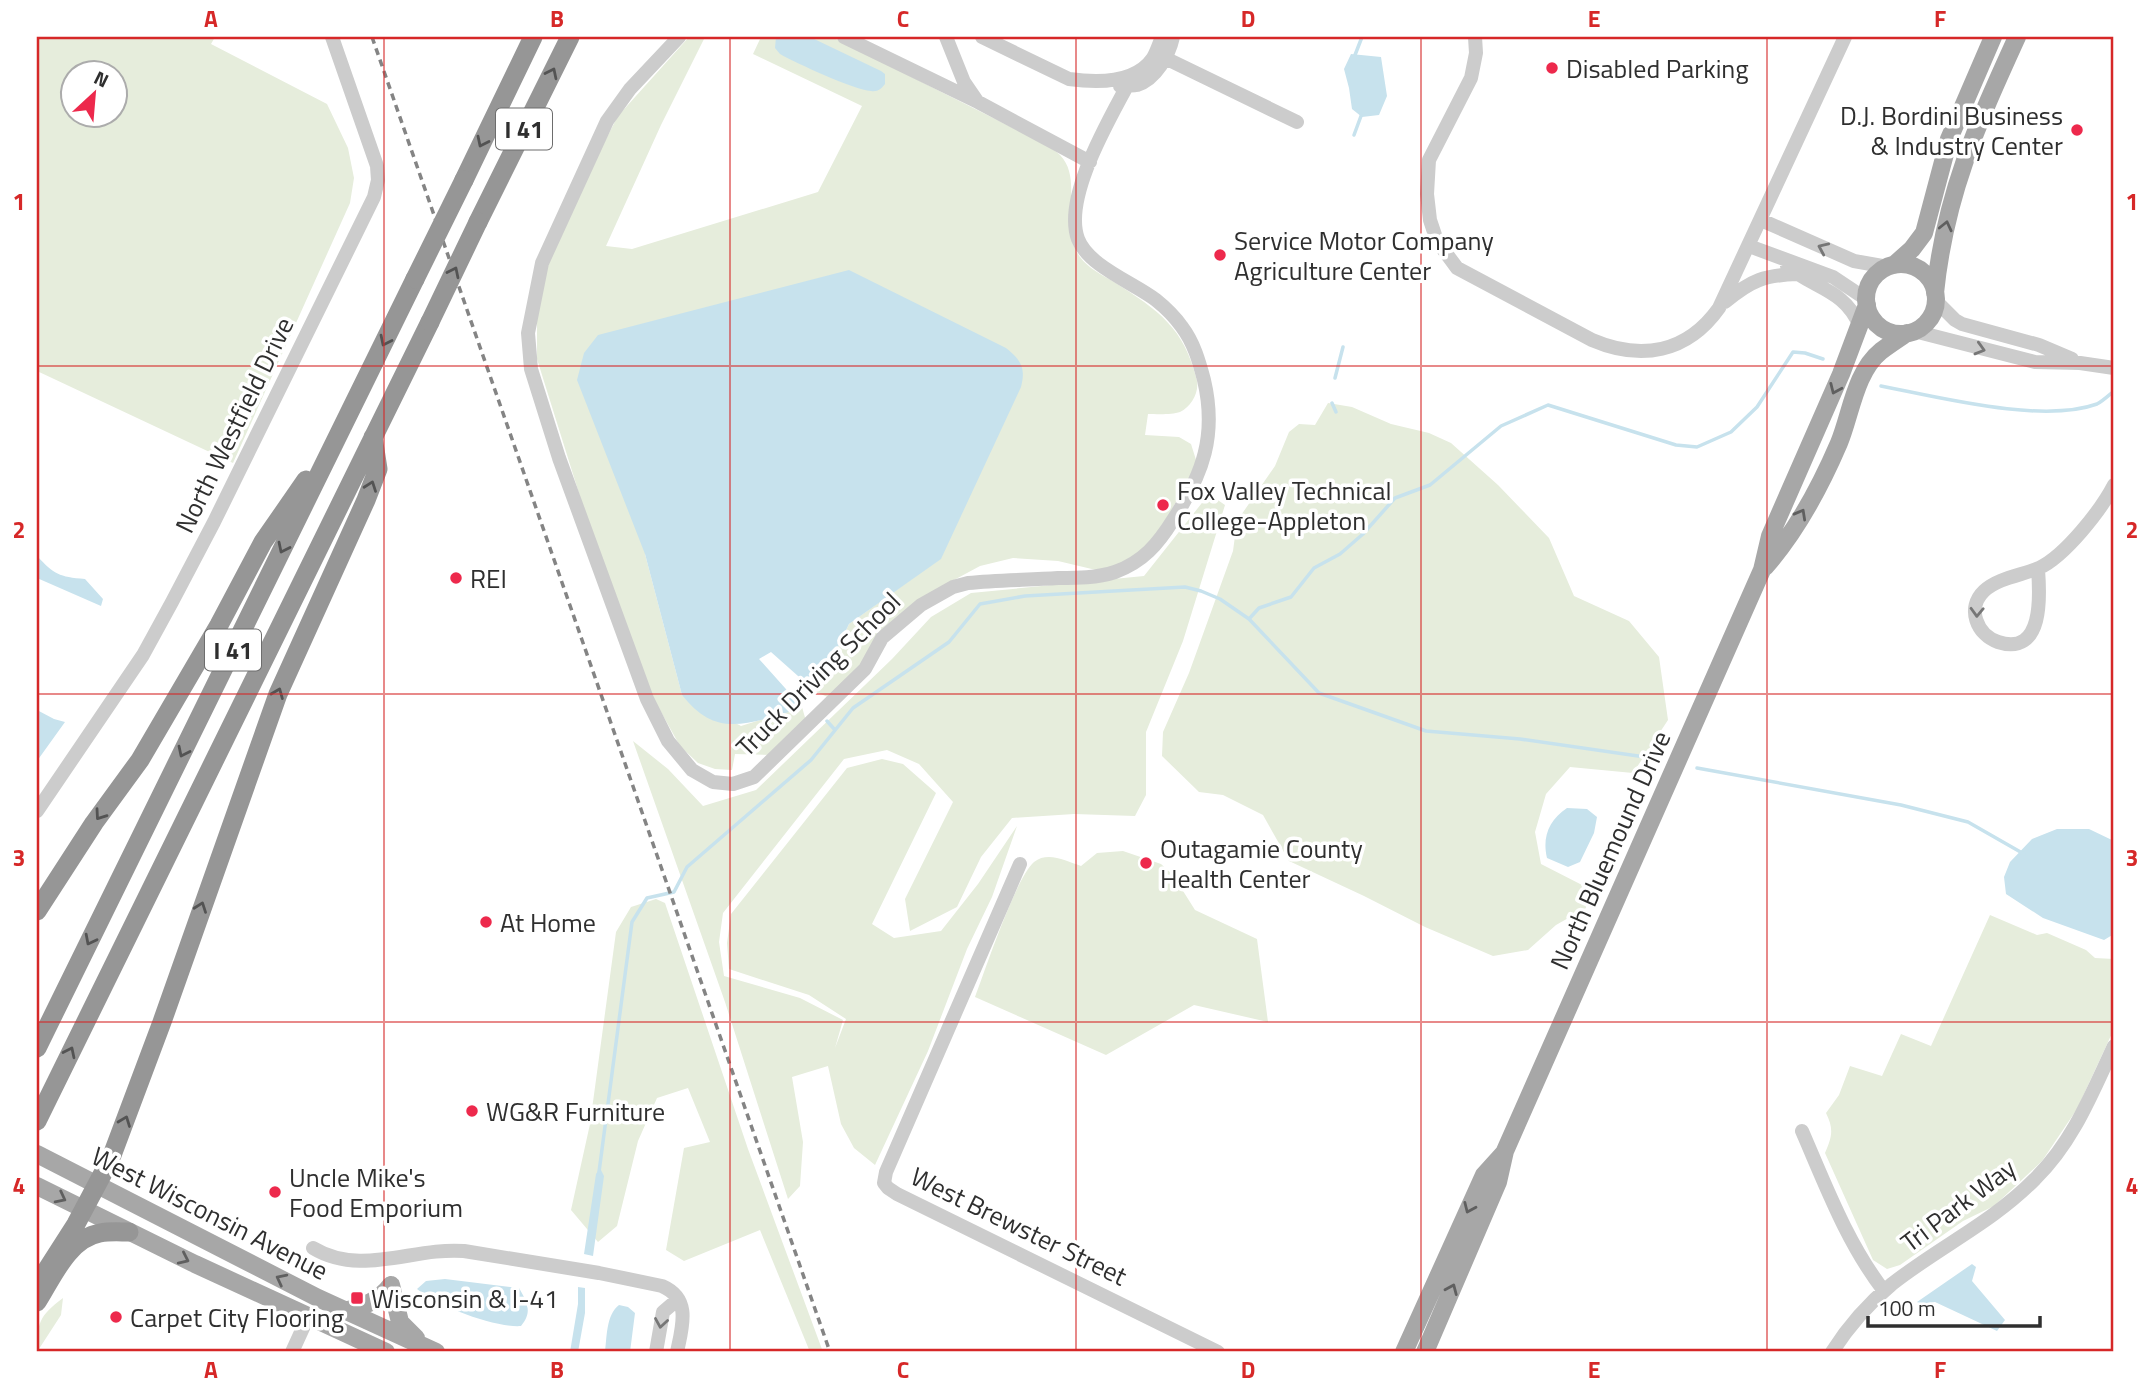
<svg xmlns="http://www.w3.org/2000/svg" width="2151" height="1389" font-family="'Titillium Web',sans-serif">
	<style>
		.green { fill: #e6eddc; fill-rule: evenodd }
		.water { fill: #c7e2ed }
		.lines { fill: none; stroke-linecap: round; stroke-linejoin: round }
		.stream { stroke: #c7e2ed; stroke-width: 3.5 }
		.minor { stroke: #ccc; stroke-width: 14 }
		.major { stroke: #a7a7a7; stroke-width: 18 }
		.highway { stroke: #969696; stroke-width: 19 }
		.rail { stroke: #848484; stroke-width: 3.5; stroke-dasharray: 7 5; stroke-linecap: butt }
		.highway-bridge { stroke: #969696; stroke-width: 19 }
		.oneway { stroke: #535353 }
		.oneway2 { stroke: #5f5f5f }
		.oneway3 { stroke: #767676 }
		.grid { fill: none; stroke: #d62828; stroke-width: 2; stroke-opacity: 0.55 }
		.poi-dot { fill: #ed294c; stroke: #fff; stroke-width: 2.5 }
		.labels { text-anchor: middle; dominant-baseline: central; stroke-width: 7; stroke-linejoin: round; paint-order: stroke }
		.shield { fill: #fff; stroke: #6d6d6d; stroke-width: 2 }
		.shield-label { font-size: 24px; font-weight: bold; fill: #2f2f2f }
		.poi-label { font-size: 26px; fill: #2f2f2f; stroke: #fff; text-anchor: start }
		.street-label { font-size: 26px; fill: #2f2f2f; stroke: #fff }
		.neatline { fill: none; stroke: #d62828; stroke-width: 2.5 }
		.grid-label { font-size: 23px; text-anchor: middle; font-weight: bold; fill: #d62828 }
	</style>
	<rect width="100%" height="100%" fill="#fff"/>
	<!-- green -->
	<path class="green" d="M37 37H215L211 44 327 104 348 148 354 178 350 203 233 463 37 371ZM74 74H116V116H74Z
		M689 37H705L661 125 606 246 632 249 818 192 862 106 753 54 761 37H832L1037 140C1044 145 1054 149 1060 155 1085 181 1057 226 1080 257 1088 268 1102 275 1114 282 1159 311 1184 327 1197 381 1199 393 1191 407 1180 412 1172 415 1156 414 1148 414L1145 435 1179 437 1191 444 1197 463 1159 533 1142 551 1116 566 1096 570 1058 561 1013 558 980 566 954 580 863 663 830 698 816 692 849 624 941 558 645 554 682 695 741 726 802 707 806 721 772 755 735 754 732 770 715 769 698 763 680 746 647 687 593 538 537 359V306L548 263 590 169 618 116Z
		M1328 403 1352 407 1391 424 1429 433 1451 443 1498 485 1549 538 1574 596 1629 621 1659 657 1668 720 1633 773 1570 767 1546 794 1535 832 1541 864 1584 886 1586 908 1556 925 1528 950 1493 956 1425 927 1364 896 1289 861 1263 815 1223 795 1199 792 1162 756 1163 732 1189 673 1233 551 1237 521 1275 466 1289 432 1299 424 1315 425Z
		M1209 494 1225 505 1183 641 1146 732V795L1135 816 1074 814 1012 818 981 857 957 907 910 931 905 899 953 802 919 764 887 750 844 759 723 913 719 942 724 976 800 998 843 1020 835 1048 846 1019 809 995 729 969 727 943 731 914 847 768 882 759 903 764 936 793 872 924 894 938 941 931 978 884 1017 826 992 897 967 949 928 1051 875 1165 854 1148 841 1124 828 1066 792 1077 803 1142 800 1186 788 1199 725 1002 633 741 668 769 703 806 756 790 892 659 931 617 971 593 1144 576Z
		M1123 851 1161 864 1173 875 1195 910 1257 939 1268 1022 1194 1005 1106 1055 975 997C985 971 1016 877 1034 862 1048 851 1066 861 1081 866L1097 853Z
		M656 899 665 903 748 1149 823 1352H810L760 1230 684 1261 666 1250 684 1148 710 1142 688 1088 657 1098 638 1141 617 1226 598 1242 571 1210 590 1124 616 932 631 907Z
		M1990 915 2037 935 2047 933 2086 950 2095 958 2114 959V1029L2077 1109 2042 1161 1994 1206 1963 1221 1900 1265 1887 1269 1873 1260 1825 1153C1832 1137 1834 1129 1826 1113L1839 1095 1850 1066 1882 1076 1901 1034 1931 1046Z
		M63 1298 61 1315 37 1352C37 1323 39 1316 63 1298Z"/>
	<!-- water -->
	<path class="water" d="M776 37H810L881 71 885 74V84C881 89 878 92 871 91 854 90 796 63 780 54L775 48Z
		M1351 54 1381 57 1387 96 1379 115 1362 117 1352 109 1349 88 1344 69Z
		M849 270 1006 348C1021 360 1026 368 1021 387L941 559 849 624 816 692 771 652 759 659 802 707C790 712 778 715 765 719 728 729 707 726 682 695L645 554 577 380 584 353 598 335Z
		M37 556C54 574 59 577 85 579L103 599 101 606 37 578Z
		M37 710 54 719 65 722 37 761Z
		M1567 808 1587 809 1597 817 1594 833 1580 862 1568 867 1547 858C1542 837 1549 820 1567 808Z
		M2057 829H2089L2114 841V934L2104 940 2043 918 2006 894 2004 877 2010 862 2032 839Z
		M600 1168 604 1176 593 1256 584 1254 596 1174Z
		M1972 1264 1976 1267 1972 1281 2005 1320 1997 1331 1935 1302 1919 1304 1917 1302Z
		M445 1279 519 1288C527 1302 533 1312 521 1326 495 1328 437 1306 417 1289L426 1281Z
		M578 1287 585 1288V1313L578 1352H570L578 1304Z
		M619 1305 628 1307 635 1313 630 1352H605C607 1337 606 1315 619 1305Z"/>
	<g class="lines">
		<!-- stream -->
		<path class="stream" d="M1355 55 1362 37
			M1354 135 1361 116
			M1335 378 1343 347
			M1881 386C1938 397 2042 424 2097 404 2103 401 2109 395 2114 391
			M1332 403 1336 412
			M1249 619 1259 608 1291 597 1314 568 1340 554 1363 534 1395 498 1430 485 1501 426 1548 405 1676 445 1697 447 1731 432 1757 407 1793 352 1805 353 1823 359
			M827 721 835 730
			M1697 768 1901 805 1968 822 2024 854
			M599 1172 632 922 647 898 674 892 687 867 811 760 853 708 949 642 980 604 1025 596 1185 587 1201 591 1220 599 1249 619 1319 693 1426 731 1520 739 1645 757"/>
		<!-- minor -->
		<path class="minor" d="M679 37 630 89 607 121 542 263 528 333 531 369 559 458 647 699 668 741 692 770 713 782 733 784 754 777 865 669 882 638 921 605 953 587 968 583C998 580 1028 580 1058 578 1077 578 1097 578 1115 572 1143 562 1158 544 1173 520 1203 474 1217 435 1204 380 1199 361 1194 343 1182 327 1175 317 1166 308 1156 300 1134 283 1088 266 1078 239 1063 198 1108 122 1127 86
			M844 37 978 102 1090 162
			M946 37 964 82 977 101
			M982 37 1069 79C1097 83 1135 84 1153 58 1157 51 1159 44 1162 37
			M1475 37 1476 53 1471 78 1429 160 1427 194 1430 220 1437 241 1457 268 1592 340C1641 361 1687 353 1719 308L1845 37
			M1165 58 1297 122
			M1120 86C1125 86 1132 86 1137 85 1156 79 1169 55 1173 37
			M1761 220 1854 261 1888 267
			M1749 246 1833 277 1866 299
			M1787 266C1815 289 1844 289 1860 326
			M1935 300 1955 320 1962 324 2039 345 2072 359
			M1725 302C1751 280 1765 275 1798 274
			M1914 331 2035 362 2080 363 2114 368
			M2038 569C2040 595 2044 657 1998 642 1977 635 1966 608 1984 591 1998 578 2022 575 2039 568 2065 556 2101 510 2114 485
			M37 811 143 655 172 602 214 522 374 197 378 180 377 166 332 37
			M1020 864 886 1172 884 1183 888 1188 897 1194 1218 1352
			M1802 1131C1826 1186 1847 1243 1884 1291
			M313 1248C361 1277 413 1247 464 1251L599 1273 662 1286C692 1299 682 1327 677 1352
			M292 1352 308 1317
			M656 1352 663 1312 677 1300
			M1832 1352C1848 1327 1869 1303 1892 1284 1939 1247 1993 1222 2035 1179 2073 1142 2092 1093 2114 1046"/>
		<!-- major -->
		<path class="major" d="M1866 299a35 35 0 1 1 70 0a35 35 0 1 1-70 0Z
			M1894 265 1912 249 1924 233 1949 139 1993 37
			M1935 293C1945 195 1977 125 2017 37
			M1765 567C1795 533 1821 485 1839 443 1851 414 1855 372 1881 351 1889 345 1898 339 1907 333
			M37 1154 318 1298 436 1352
			M37 1186 195 1264 386 1352
			M391 1285 400 1322 416 1338
			M345 1311C364 1306 379 1301 391 1285
			M1404 1352 1484 1175 1503 1154
			M1425 1352 1498 1182 1505 1151 1762 570 1770 536 1841 374 1867 305"/>
		<!-- highway -->
		<path class="highway" d="M464 180 533 37
			M478 222 570 37
			M37 911 94 823 140 760 219 625 263 542 306 480
			M37 1048 415 279
			M37 1121 430 322
			M37 1285 76 1224 111 1158 162 1022 278 694 366 500 378 469 373 437
			M37 1302C53 1277 68 1239 100 1233 110 1231 120 1232 129 1232"/>
		<!-- rail -->
		<path class="rail" d="M372 37 830 1352"/>
		<!-- highway-bridge -->
		<path class="highway-bridge" d="M415 279 464 180
			M430 322 478 222"/>
	</g>
	<!-- one-way arrows -->
	<defs><path id="oneway-chevron" d="M-2-3.5L2.5 0L-2 3.5" fill="none" stroke-width="1.6" stroke-linecap="round" stroke-linejoin="round" transform="scale(1.75)"/></defs>
	<g class="oneway">
		<use href="#oneway-chevron" transform="translate(552 73) rotate(-64)"/>
		<use href="#oneway-chevron" transform="translate(482 142) rotate(116)"/>
		<use href="#oneway-chevron" transform="translate(454 272) rotate(-64)"/>
		<use href="#oneway-chevron" transform="translate(385 341) rotate(116)"/>
		<use href="#oneway-chevron" transform="translate(371 486) rotate(-70)"/>
		<use href="#oneway-chevron" transform="translate(283 548) rotate(116)"/>
		<use href="#oneway-chevron" transform="translate(278 693) rotate(-68)"/>
		<use href="#oneway-chevron" transform="translate(183 752) rotate(116)"/>
		<use href="#oneway-chevron" transform="translate(100 815) rotate(125)"/>
		<use href="#oneway-chevron" transform="translate(201 907) rotate(-70)"/>
		<use href="#oneway-chevron" transform="translate(90 940) rotate(117)"/>
		<use href="#oneway-chevron" transform="translate(70 1052) rotate(-64)"/>
		<use href="#oneway-chevron" transform="translate(125 1121) rotate(-69)"/>
	</g>
	<g class="oneway2">
		<use href="#oneway-chevron" transform="translate(1946 226) rotate(-77)"/>
		<use href="#oneway-chevron" transform="translate(1835 389) rotate(114)"/>
		<use href="#oneway-chevron" transform="translate(1801 514) rotate(-61)"/>
		<use href="#oneway-chevron" transform="translate(61 1198) rotate(27)"/>
		<use href="#oneway-chevron" transform="translate(1469 1208) rotate(114)"/>
		<use href="#oneway-chevron" transform="translate(184 1259) rotate(25)"/>
		<use href="#oneway-chevron" transform="translate(281 1279) rotate(-153)"/>
		<use href="#oneway-chevron" transform="translate(1452 1289) rotate(-67)"/>
	</g>
	<g class="oneway3">
		<use href="#oneway-chevron" transform="translate(1823 248) rotate(-156)"/>
		<use href="#oneway-chevron" transform="translate(1980 349) rotate(16)"/>
		<use href="#oneway-chevron" transform="translate(1977 612) rotate(92)"/>
		<use href="#oneway-chevron" transform="translate(661 1323) rotate(99)"/>
	</g>
	<!-- grid -->
	<path class="grid" d="M384 37V1352M730 37V1352M1076 37V1352M1421 37V1352M1767 37V1352M37 366H2114M37 694H2114M37 1022H2114"/>
	<!-- markers -->
	<g class="poi-dot">
		<circle cx="1552" cy="68" r="7"/>
		<circle cx="2077" cy="130" r="7"/>
		<circle cx="1220" cy="255" r="7"/>
		<circle cx="1163" cy="505" r="7"/>
		<circle cx="456" cy="578" r="7"/>
		<circle cx="1146" cy="863" r="7"/>
		<circle cx="486" cy="922" r="7"/>
		<circle cx="472" cy="1111" r="7"/>
		<circle cx="275" cy="1192" r="7"/>
		<rect x="350" y="1291" width="14" height="14" rx="3.5"/>
		<circle cx="116" cy="1317" r="7"/>
	</g>
	<g class="labels">
		<!-- shield labels -->
		<g class="shield">
			<rect x="496" y="108.5" width="56" height="41" rx="5"/>
			<rect x="205" y="629.5" width="56" height="41" rx="5"/>
		</g>
		<g class="shield-label">
			<text x="524" y="129">I 41</text>
			<text x="233" y="650">I 41</text>
		</g>
		<!-- poi labels -->
		<g class="poi-label">
			<text x="1566" y="68">Disabled Parking</text>
			<text x="2063" y="115" text-anchor="end">D.J. Bordini Business<tspan x="2063" dy="30">&amp; Industry Center</tspan></text>
			<text x="1234" y="240">Service Motor Company<tspan x="1234" dy="30">Agriculture Center</tspan></text>
			<text x="1177" y="490">Fox Valley Technical<tspan x="1177" dy="30">College-Appleton</tspan></text>
			<text x="470" y="578">REI</text>
			<text x="1160" y="848">Outagamie County<tspan x="1160" dy="30">Health Center</tspan></text>
			<text x="500" y="922">At Home</text>
			<text x="486" y="1111">WG&amp;R Furniture</text>
			<text x="289" y="1177">Uncle Mike's<tspan x="289" dy="30">Food Emporium</tspan></text>
			<text x="371" y="1298">Wisconsin &amp; I-41</text>
			<text x="130" y="1317">Carpet City Flooring</text>
		</g>
		<!-- street labels -->
		<g class="street-label">
			<text transform="translate(234 425) rotate(-64)">North Westfield Drive</text>
			<text transform="translate(818 674) rotate(-45)">Truck Driving School</text>
			<text transform="translate(1610 850) rotate(-66)">North Bluemound Drive</text>
			<text transform="translate(1958 1205) rotate(-37)">Tri Park Way</text>
			<text transform="translate(210 1213) rotate(27)">West Wisconsin Avenue</text>
			<text transform="translate(1019 1226) rotate(26)">West Brewster Street</text>
		</g>
	</g>
	<!-- border -->
	<rect width="2151" height="1389" fill="none" stroke="#ffffff" stroke-width="77"/>
	<!-- north arrow -->
	<g transform="translate(94 94) rotate(26)"><circle r="33" fill="#ffffff" stroke="#acacac" stroke-width="2"/>
	<path d="M0-5L12 26L0 18L-12 26Z" fill="#ed294c"/>
	<text y="-10" font-size="19" font-weight="bold" text-anchor="middle" fill="#2f2f2f">N</text>
	</g>
	<!-- scale -->
	<path d="M1868 1316v10h172v-10" fill="none" stroke="#2f2f2f" stroke-width="3.5"/>
	<text x="1878" y="1316" font-size="21" fill="#2f2f2f" stroke="#ffffff" stroke-width="5" paint-order="stroke">100 m</text>
	<rect x="38" y="38" width="2074" height="1312" class="neatline"/>
	<g class="grid-label">
		<text x="211" y="27">A</text>
		<text x="557" y="27">B</text>
		<text x="903" y="27">C</text>
		<text x="1248" y="27">D</text>
		<text x="1594" y="27">E</text>
		<text x="1940" y="27">F</text>
		<text x="19" y="210">1</text>
		<text x="2132" y="210">1</text>
		<text x="19" y="538">2</text>
		<text x="2132" y="538">2</text>
		<text x="19" y="866">3</text>
		<text x="2132" y="866">3</text>
		<text x="19" y="1194">4</text>
		<text x="2132" y="1194">4</text>
		<text x="211" y="1378">A</text>
		<text x="557" y="1378">B</text>
		<text x="903" y="1378">C</text>
		<text x="1248" y="1378">D</text>
		<text x="1594" y="1378">E</text>
		<text x="1940" y="1378">F</text>
	</g>
</svg>
